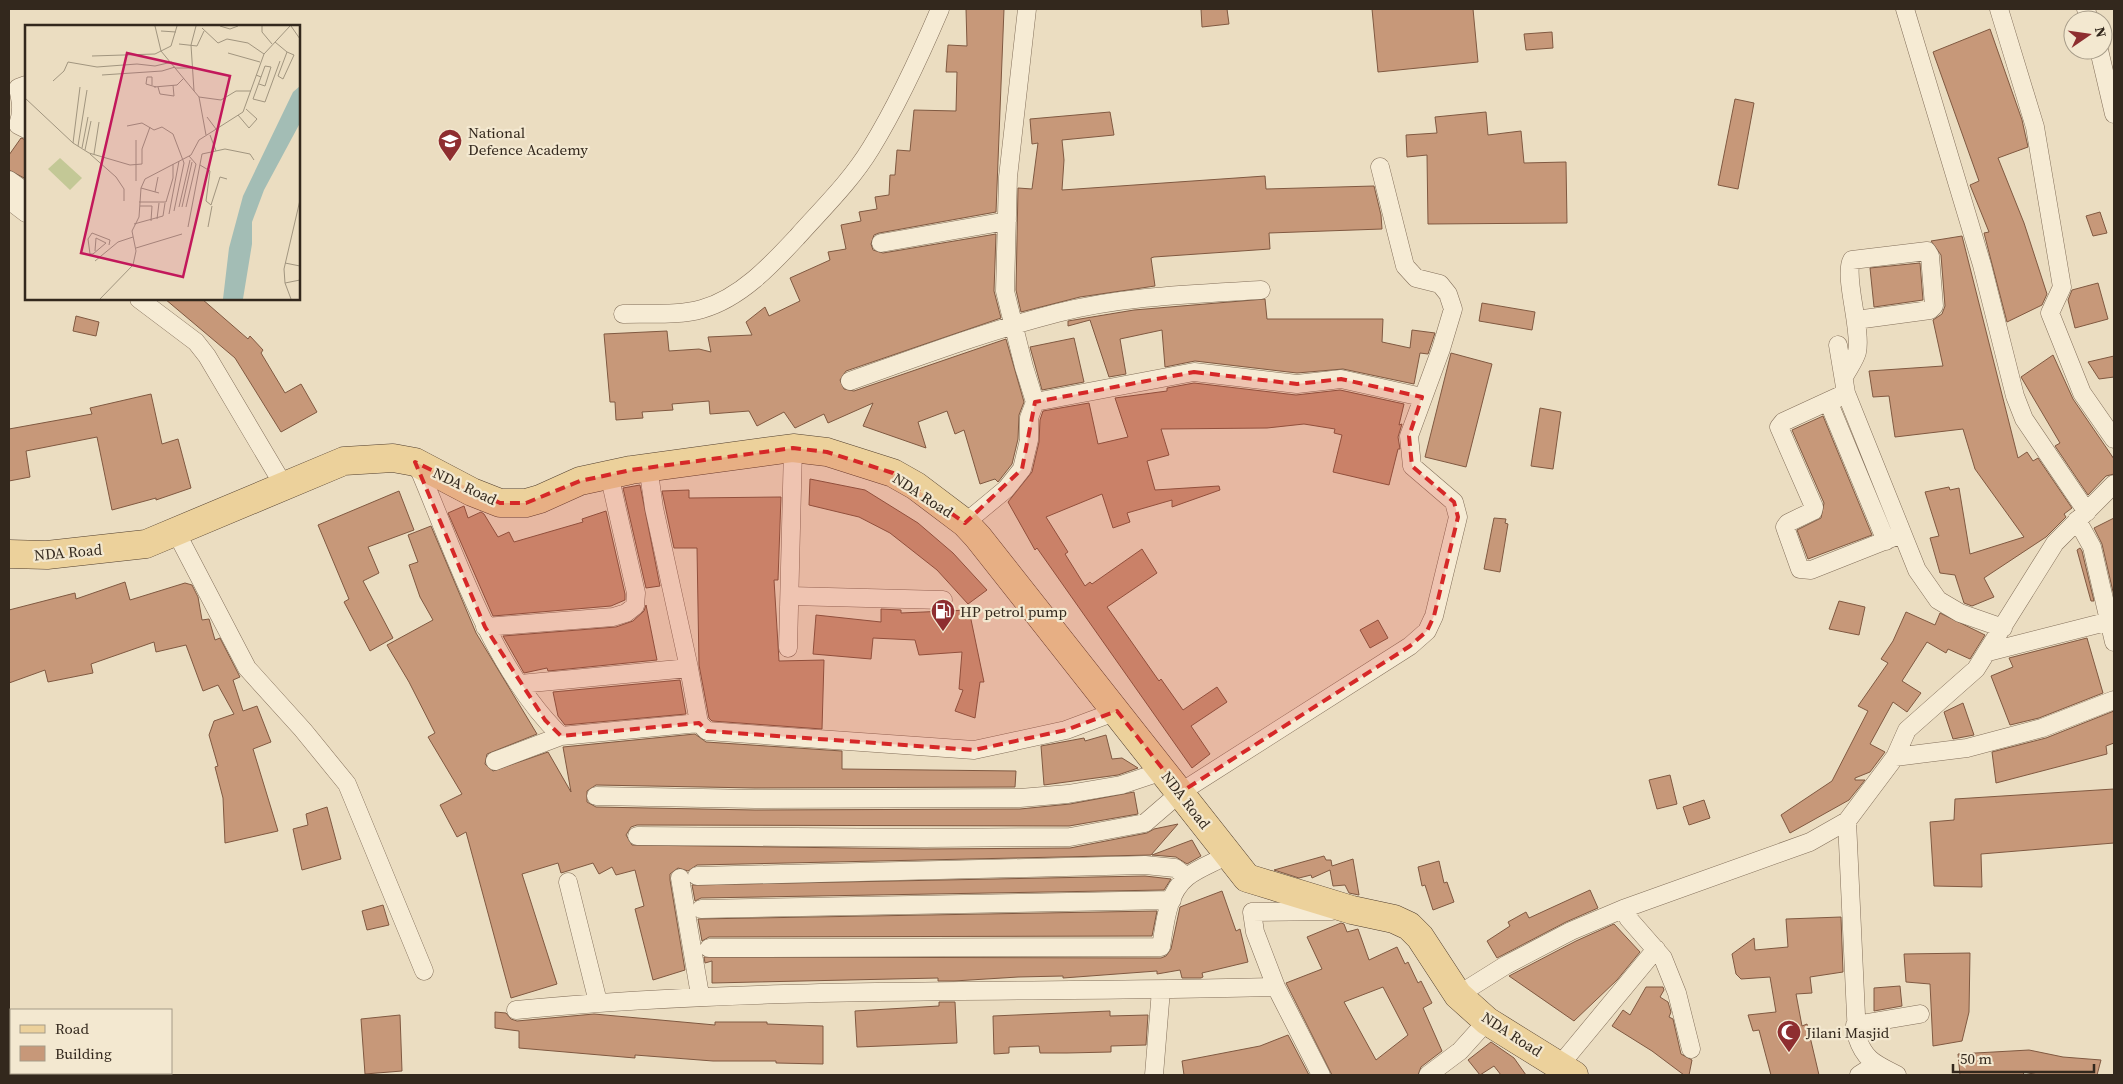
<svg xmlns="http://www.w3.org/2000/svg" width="2123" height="1084" font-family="'Source Serif 4',serif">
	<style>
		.building { fill: #c79879; stroke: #805941; fill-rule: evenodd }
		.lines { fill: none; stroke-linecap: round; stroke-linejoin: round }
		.minor-casing { stroke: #836f5a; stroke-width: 19 }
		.primary-casing { stroke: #513e2e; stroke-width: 29 }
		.minor { stroke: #f6ebd4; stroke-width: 18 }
		.primary { stroke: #ecd19b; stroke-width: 28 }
		.marked { fill: #d62828; fill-opacity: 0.2; stroke: #d62828; stroke-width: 4; stroke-dasharray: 10 6; stroke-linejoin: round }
		.labels { text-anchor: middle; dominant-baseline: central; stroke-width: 4.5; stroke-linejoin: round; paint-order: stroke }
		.poi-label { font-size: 15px; fill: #33281d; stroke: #f3e8d0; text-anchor: start }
		.street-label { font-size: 15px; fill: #33281d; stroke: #f3e8d0 }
		.inset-road { fill: none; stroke: #a1957f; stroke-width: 1 }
		.view { fill: #c2185b; fill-opacity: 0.15; stroke: #c2185b; stroke-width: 2.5 }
		.inset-edge { fill: none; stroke: #33281d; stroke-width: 2.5 }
	</style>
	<rect width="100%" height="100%" fill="#ebddc1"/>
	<!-- building -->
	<path class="building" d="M966 9H1004L996 212 879 233 874 235 871 244 873 250 883 253 996 234 994 291 1001 318 846 371 840 380 844 389 854 391 1006 339 1024 402 1019 415 1018 439 1012 464 998 482 995 479 980 484 964 430 955 434 947 411 918 422 926 448 863 426 873 403 828 423 824 414 795 428 784 412 757 426 749 411 710 414 709 401 672 404 673 410 642 412 643 418 616 420 615 402H610L604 334 667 331 669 351 699 349 711 352 708 337 752 335 746 322 765 307 769 316 800 301 790 278 830 260 828 252 846 249 841 225 861 221 859 212 877 209 875 197 889 195 890 175H895L897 150 910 151 914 110 956 111 957 72H946L948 45 967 46Z
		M1201 9H1227L1229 24 1202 27Z
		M1372 9H1473L1478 62 1378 72Z
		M1990 29 2022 120 2028 147 1998 158 2024 223 2047 294 2042 305 2007 322 1984 233 1989 232 1970 185 1979 181 1933 52Z
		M1552 32 1553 48 1526 50 1524 34Z
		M1735 99 1754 103 1738 189 1718 185Z
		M1110 112 1114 135 1062 140 1064 160 1062 190 1265 176 1266 189 1374 186 1381 215 1382 229 1269 233 1270 249 1154 257 1151 258 1155 286 1080 297 1021 312 1016 290 1018 188 1032 189 1038 143 1032 144 1030 119Z
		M1486 112 1488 135 1521 131 1524 163 1566 162 1567 223 1428 224 1427 155 1407 157 1406 135 1437 133 1435 117Z
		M21 138 26 140V179L9 170V155Z
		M2100 212 2107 233 2093 236 2086 216Z
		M1962 236 2018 458 2027 452 2033 461 2038 458 2072 508 2064 514 2066 517 2046 537 1984 578 1994 597 1972 606 1964 603 1955 575 1940 573 1930 538 1939 536 1925 492 1949 487 1950 490 1959 488 1970 554 2024 537 1975 469 1963 429 1895 437 1889 396 1873 397 1869 371 1943 366 1933 320 1942 314 1945 306 1941 255 1931 241Z
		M1920 263 1923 300 1874 307 1870 268Z
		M2098 283 2108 319 2075 328 2068 300 2072 290Z
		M165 299H202L248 339 250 336 263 350 261 353 285 393 301 384 317 412 281 432 235 358Z
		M1265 299 1267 319H1383L1382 342 1410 348 1412 330 1435 333 1428 354 1420 353 1414 384 1343 369 1297 373 1195 361 1165 367 1162 330 1120 339 1126 374 1109 377 1090 320 1068 326V321L1134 310Z
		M1482 303 1535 312 1532 330 1479 321Z
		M76 316 99 322 96 336 73 331Z
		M1074 338 1084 382 1042 390 1030 347Z
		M1451 353 1492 364 1466 467 1425 457Z
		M2053 355 2073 399 2114 459V474L2106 476 2088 495 2055 446 2060 443 2021 377Z
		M2114 356V377L2099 379 2088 362Z
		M1194 383 1296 395 1340 390 1404 404 1399 425 1402 424 1398 437 1400 449H1398L1389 485 1333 472 1342 435 1334 433 1335 429 1304 424 1267 428 1161 429 1169 455 1147 461 1155 490 1219 486 1220 490 1172 507V500L1127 513 1130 522 1113 528 1102 494 1046 517 1068 552 1065 554 1085 586 1090 582 1092 584 1142 549 1157 573 1107 607 1159 681 1161 679 1183 710 1217 687 1227 702 1191 726 1210 754 1192 768 1037 548 1035 550 1008 502 1032 472 1039 442 1040 420 1043 411 1089 403 1098 444 1128 437 1115 398 1167 391V388Z
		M151 394 162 444 178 439 191 488 156 500V498L112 510 97 437 26 451 30 477 9 481V429L92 414 90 408Z
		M1540 408 1561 412 1553 469 1531 466Z
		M1823 416 1872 535 1808 559 1797 530 1821 518 1824 503 1792 430Z
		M810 479 865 490 918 523 953 553 987 590 968 604 937 570 890 533 859 517 809 505Z
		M640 485 660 586 646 588 623 488Z
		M689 490V498L781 497 778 580H774L779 661 824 660 822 729 712 721 709 718 699 665 697 548H674L662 491Z
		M399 491 414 530 368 547 379 573 363 581 393 638 370 651 344 602 349 599 318 525Z
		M464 506 468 518 481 512 484 514 498 537 509 532 514 542 583 522 582 519 606 511 625 594V600L611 606 493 616 448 513Z
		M1494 518 1506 519 1505 523 1508 524 1500 572 1484 569Z
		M2114 518V596L2102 544 2094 528Z
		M431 526 476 633 537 734 487 754 485 764 493 771 548 752 571 792 563 747 695 734 706 742 842 751V769L1016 771 1015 787 755 788 596 785 587 791V802L596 807 755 810 1020 809 1070 804 1134 792 1138 814 1069 826 637 825 631 827 626 835 632 845 924 849 1070 848 1147 833 1154 829 1178 824 1151 855 697 865 688 871 678 868 670 874V880L685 970 653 980 635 909 644 906 635 870 616 875 612 867 599 874 593 863 561 873 558 863 522 874 557 984 511 998 466 832 457 837 440 805 462 794 428 737 435 733 409 682 387 645 433 620 420 597 409 565 418 562 408 535Z
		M2080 548 2082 551 2094 601H2091L2077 550Z
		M125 582 130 600 185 583 192 585 198 597 202 620 209 619 215 640 220 638 240 677 233 680 243 711 257 706 271 742 253 749 278 831 225 843 223 798 215 767 218 766 209 735 214 721 234 714 218 685 203 691 186 645 156 652 154 642 91 664 93 673 48 682 45 670 9 683V610L75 593 76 599Z
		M1839 601 1865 607 1859 635 1829 629Z
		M646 605 657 660 548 671 547 668 524 673 503 636 616 627 633 621 644 611Z
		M881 609 901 610V613L969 610 984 682H980L975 718 955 711 963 690 959 689 962 652 919 655 915 640 873 638 871 659 813 654 816 615 881 622Z
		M1906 612 1935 625 1940 613 1985 635 1970 659 1948 649 1946 653 1927 642 1902 681 1921 693 1907 712 1893 702 1870 744 1885 752 1870 772 1855 778V780H1865L1849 800 1790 833 1781 815 1832 781 1868 711 1858 706 1888 663 1881 659 1893 641Z
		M1378 620 1388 638 1370 648 1360 630Z
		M2087 638 2103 693 2039 718 2010 725 1991 676 2013 667 2009 658Z
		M680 680 686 714 565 725 558 716 553 692Z
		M1963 703 1974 735 1953 739 1944 712Z
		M2114 711V743L2106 746 2107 754 1996 783 1992 752 2046 738Z
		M1106 735 1112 759 1122 758 1138 768 1118 775 1044 785 1041 746 1084 738 1085 741Z
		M1670 775 1677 804 1657 809 1649 780Z
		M2114 789V843L1981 854 1982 887 1934 886 1930 822 1954 820 1955 799Z
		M1704 800 1710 818 1689 825 1683 807Z
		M327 807 341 859 302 870 293 829 308 825 306 814Z
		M1192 840 1201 856 1187 864 1176 857 1152 855Z
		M1324 856 1326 860H1331L1332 866 1353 859 1359 895 1349 893 1345 885 1333 886 1330 870 1312 878 1311 875 1299 878 1274 870Z
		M1439 861 1444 883 1447 882 1454 902 1433 910 1425 885 1422 886 1418 867Z
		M1145 876 1171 879 1164 890 701 898 695 901 692 885Z
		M1590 890 1598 908 1566 922 1497 958 1487 941 1510 926 1508 922 1526 912 1529 918Z
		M1222 891 1236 931 1240 929 1248 962 1202 973 1203 977 1201 978H1182L1180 970 1157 974V971L1063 978V976L1018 977 954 981H938V978L712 983V961L705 963 704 957 1161 958 1166 956 1171 949 1180 907Z
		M383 905 389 925 367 930 362 911Z
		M1157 911 1152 936 709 937 702 941 698 919Z
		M1841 917 1843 972 1810 977 1812 993 1796 994 1802 1026 1807 1024 1819 1075H1771L1759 1030 1753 1031 1748 1015 1776 1012 1770 977 1741 979 1736 974 1732 954 1754 938 1755 950 1788 947 1786 919Z
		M1341 923 1344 924 1347 932 1358 929 1369 960 1397 947 1405 964 1408 962 1418 983 1421 981 1432 1003 1423 1008 1442 1051 1421 1067 1418 1075H1332L1286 983 1322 969 1307 937ZM1383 987 1408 1035 1376 1060 1344 1002Z
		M1614 924 1640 952 1617 980 1574 1021 1509 976 1576 941Z
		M1970 953 1969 1012 1962 1041 1933 1046 1930 984 1906 982 1904 954Z
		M1900 986 1902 1006 1874 1011V988Z
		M1646 987H1663L1664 990 1660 997 1668 1002 1671 1012 1669 1017 1673 1019 1681 1054 1692 1060 1689 1075H1684L1652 1051 1612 1026 1623 1010 1630 1015Z
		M939 1002H955L957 1043 857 1047 855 1011 939 1006Z
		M1110 1011V1016L1148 1015 1146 1045 1111 1046V1052L1067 1053H1040L1039 1046 1009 1047V1053L994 1054 993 1016Z
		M495 1012 506 1013 511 1019 517 1021 594 1014 715 1025V1022H767V1024L823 1026V1064L776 1063V1061H713L635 1055V1058L519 1048V1031L495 1028Z
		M400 1015 402 1071 365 1074 361 1019Z
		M1288 1035 1309 1075H1184L1182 1061 1260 1046Z
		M1491 1042 1514 1058 1526 1075H1501L1494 1066 1480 1075 1468 1060Z
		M2029 1050 2063 1057 2101 1060 2097 1075H2038L2024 1072 2023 1075H1960L1958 1054Z"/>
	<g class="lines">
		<defs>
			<path id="minor" d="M1027 9 1008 177 1005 291 1024 367 1035 402 1194 372 1297 384 1341 379 1422 397
				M1905 9 1982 265 2015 396 2024 419 2087 512
				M1999 9 2035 127 2062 287 2050 313 2082 393 2114 439
				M2086 9 2089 20
				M2099 50 2114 114
				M26 85 18 88C21 101 23 111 18 125L26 129
				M9 180 26 192
				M9 200 26 213
				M881 243 1007 221
				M139 299 196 342 207 356 284 486
				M623 314C649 313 677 316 702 309 741 298 772 264 798 236 823 208 851 181 871 148 898 104 920 56 940 9
				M1838 345 1846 393 1917 570 1938 600 1960 613 2003 628
				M1844 377C1848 369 1855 360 1857 352 1862 330 1843 275 1852 260L1927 251 1930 256 1934 306 1930 310 1856 320
				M850 381C918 357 987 331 1057 313 1123 296 1193 294 1261 290
				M1846 393 1783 422 1779 427 1814 507 1813 511 1788 523 1785 527 1800 569 1811 570 1902 534
				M1828 401 1886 541
				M416 462C455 552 490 667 561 736L699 723
				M648 466 654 508 689 668 699 723 707 731 974 750 1066 730 1117 711
				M2077 520 2092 547 2114 642
				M965 523 1006 489 1022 469 1029 440V418L1035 402
				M176 532 247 668 303 730 347 784 424 971
				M790 596 943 600
				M485 627 613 617 626 613 635 606 636 593 609 474
				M788 648 793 448
				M1988 652 2110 621
				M520 684 689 668
				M1895 757 1967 748 2042 728 2114 700
				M495 761 561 736
				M596 796 755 799 1020 798 1068 794 1121 785 1163 771
				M637 836 924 838 1070 837 1145 823 1181 792 1410 646 1427 631 1434 616 1458 517 1454 502 1412 466 1409 436 1441 349 1453 309 1448 294 1440 284 1416 278 1405 266 1380 167
				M697 876 1145 865 1175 868 1187 877
				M680 878 700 995
				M568 882 598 1002
				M701 909 1172 900
				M1628 918 1663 958 1677 993 1691 1049
				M709 948 1161 947C1165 923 1167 893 1187 877 1198 868 1216 862 1229 854
				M1276 987 1255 932 1252 912 1332 911
				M1458 995 1506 965 1571 931 1623 909 1810 842 1847 821
				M516 1010C768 985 1023 994 1276 987L1321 1075
				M1855 1025 1920 1014
				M1560 1065 1656 949
				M1154 1075 1161 990
				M1428 1075 1460 1051 1487 1021
				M1859 1075 1876 1064
				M1897 1075C1876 1064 1865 1061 1857 1037L1847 821 1895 757 1907 730 1976 669 2055 543 2114 484"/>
			<path id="primary" d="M9 554 47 555 146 544 344 461 393 458 415 462 472 492 500 503H526L540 499 580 481 631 470 793 448 827 452 893 473 916 486 965 523 978 537 1247 878 1352 910 1394 919 1409 926 1420 937 1458 995 1487 1021 1574 1075"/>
		</defs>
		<!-- minor casing -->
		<use href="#minor" class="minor-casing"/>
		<!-- primary casing -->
		<use href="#primary" class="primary-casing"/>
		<!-- minor -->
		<use href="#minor" class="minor"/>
		<!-- primary -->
		<use href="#primary" class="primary"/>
	</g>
	<!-- marked area -->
	<path class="marked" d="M1194 372 1297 384 1341 379 1422 397 1409 436 1412 466 1454 502 1458 517 1434 616 1427 631 1410 646 1181 792 1117 711 1066 730 974 750 707 731 699 723 561 736 545 720 485 627 415 462 500 503H526L580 481 631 470 793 448 827 452 893 473 965 523 1022 469 1035 402Z"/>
	<!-- icons -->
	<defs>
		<symbol id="university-pin" viewBox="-11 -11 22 30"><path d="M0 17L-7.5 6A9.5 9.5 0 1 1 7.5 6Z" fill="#8e2e30" stroke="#f3e8d0"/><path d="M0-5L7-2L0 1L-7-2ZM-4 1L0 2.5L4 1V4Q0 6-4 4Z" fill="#fff"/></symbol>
		<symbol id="fuel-pin" viewBox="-11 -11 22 30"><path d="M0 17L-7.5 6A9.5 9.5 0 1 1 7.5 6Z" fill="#8e2e30" stroke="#f3e8d0"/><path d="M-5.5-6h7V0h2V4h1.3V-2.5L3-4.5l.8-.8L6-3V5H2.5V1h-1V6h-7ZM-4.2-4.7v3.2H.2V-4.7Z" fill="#fff"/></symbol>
		<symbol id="mosque-pin" viewBox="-11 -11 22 30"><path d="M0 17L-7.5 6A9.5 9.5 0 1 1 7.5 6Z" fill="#8e2e30" stroke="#f3e8d0"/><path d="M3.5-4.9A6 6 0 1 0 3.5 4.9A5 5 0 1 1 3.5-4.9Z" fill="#fff"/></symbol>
	</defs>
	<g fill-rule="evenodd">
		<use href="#university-pin" x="436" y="127" width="28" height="38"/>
		<use href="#fuel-pin" x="929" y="597" width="28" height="38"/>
		<use href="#mosque-pin" x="1775" y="1018" width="28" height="38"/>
	</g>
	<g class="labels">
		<!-- poi labels -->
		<g class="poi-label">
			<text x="468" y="132">National<tspan x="468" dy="17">Defence Academy</tspan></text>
			<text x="960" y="611">HP petrol pump</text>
			<text x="1806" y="1032">Jilani Masjid</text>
		</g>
		<!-- street labels -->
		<g class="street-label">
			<text transform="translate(465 486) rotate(25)">NDA Road</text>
			<text transform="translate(923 495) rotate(33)">NDA Road</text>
			<text transform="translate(68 552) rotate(-5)">NDA Road</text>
			<text transform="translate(1186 800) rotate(52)">NDA Road</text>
			<text transform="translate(1512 1034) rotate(33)">NDA Road</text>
		</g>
	</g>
	<!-- overview -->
	<g transform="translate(25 25)">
		<rect width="275" height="275" fill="#ebddc1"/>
		<path d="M35 133 57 153 45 165 23 144Z" fill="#c3c896"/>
		<path d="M275 61V98L239 165 227 197V219L218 274H198L204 223 218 171 268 67Z" fill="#a3bdb5"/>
		<path class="inset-road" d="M130 1 136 26 174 72 196 75 211 66H226M195 1 205 4 213 1M237 1V7L247 19M266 1 275 14M177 3 193 18 202 14 223 18 239 29M136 6 151 7M250 17 262 27 253 51 258 54 269 30 262 27M154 19 172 21 179 6M203 28 235 37M67 31 130 29 146 21 152 1M150 43H168M77 50 137 46 150 42M28 56 39 46 43 37 72 42 112 39 130 41 147 37M234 59 240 61 246 42 240 41 236 52M127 60V52H122L121 59 131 62M55 62 48 118 64 128 105 140 117 139V124L125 102M129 62 152 60 159 53M133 62 135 69 149 71 148 60M169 66 166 20 171 1M174 72 181 110M0 73 48 118M228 74 240 77 255 36M228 74 236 52 231 50M213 90 224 103 232 94 221 84M182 92 191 104M102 101 117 98 129 105 137 102 148 109 159 138 149 186M185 110 191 126M53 121 62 65M57 123 63 92M60 125 66 96M65 129 91 152 99 164V176M69 129 74 97M175 140 185 146 181 176 186 180 195 152 202 154M111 156V115M116 163 134 168M130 167 133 152M114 177H141L148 153V139M115 181H127L126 196M154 182 165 135M157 182 167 137M161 182 171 139 164 131M144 189 154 136M132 194 134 178M109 199 138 191 140 178M163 202 177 129 200 124 225 129 229 135M183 202 187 181M81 218 68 229H65L63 214 67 208 85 215 84 220M111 223 157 209M70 226 71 213 81 218M70 236 93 217 108 212M260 238 275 241M260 258 275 255M75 274 108 240 111 226 107 206 114 192 116 163 120 154 166 130 174 115 218 87 239 29 265 1M266 274 260 258 259 244 275 175"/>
		<path class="view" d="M102 28 205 51 158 252 56 228Z"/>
		<rect width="275" height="275" class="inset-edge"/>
	</g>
	<!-- border -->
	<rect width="2123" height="1084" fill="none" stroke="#33281d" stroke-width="20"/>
	<!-- legend -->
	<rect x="10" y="1009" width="162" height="65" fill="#f3e8d0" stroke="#a69b88"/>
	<rect x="20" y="1025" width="25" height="8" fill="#ecd19b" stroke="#a69b88"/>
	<text x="55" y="1034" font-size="15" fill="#33281d">Road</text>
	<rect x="20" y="1046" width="25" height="15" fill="#c79879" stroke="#a69b88"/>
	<text x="55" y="1059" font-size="15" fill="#33281d">Building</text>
	<!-- north arrow -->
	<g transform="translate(2088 35) rotate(77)"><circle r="24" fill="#f3e8d0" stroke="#a69b88"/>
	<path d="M0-4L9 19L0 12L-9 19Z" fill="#8e2e30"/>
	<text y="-8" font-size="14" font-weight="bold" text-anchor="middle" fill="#33281d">N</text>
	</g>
	<!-- scale -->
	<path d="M1953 1064v8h141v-8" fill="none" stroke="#33281d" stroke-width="2.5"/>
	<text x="1960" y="1064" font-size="15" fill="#33281d" stroke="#f3e8d0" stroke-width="4" paint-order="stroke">50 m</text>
</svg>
